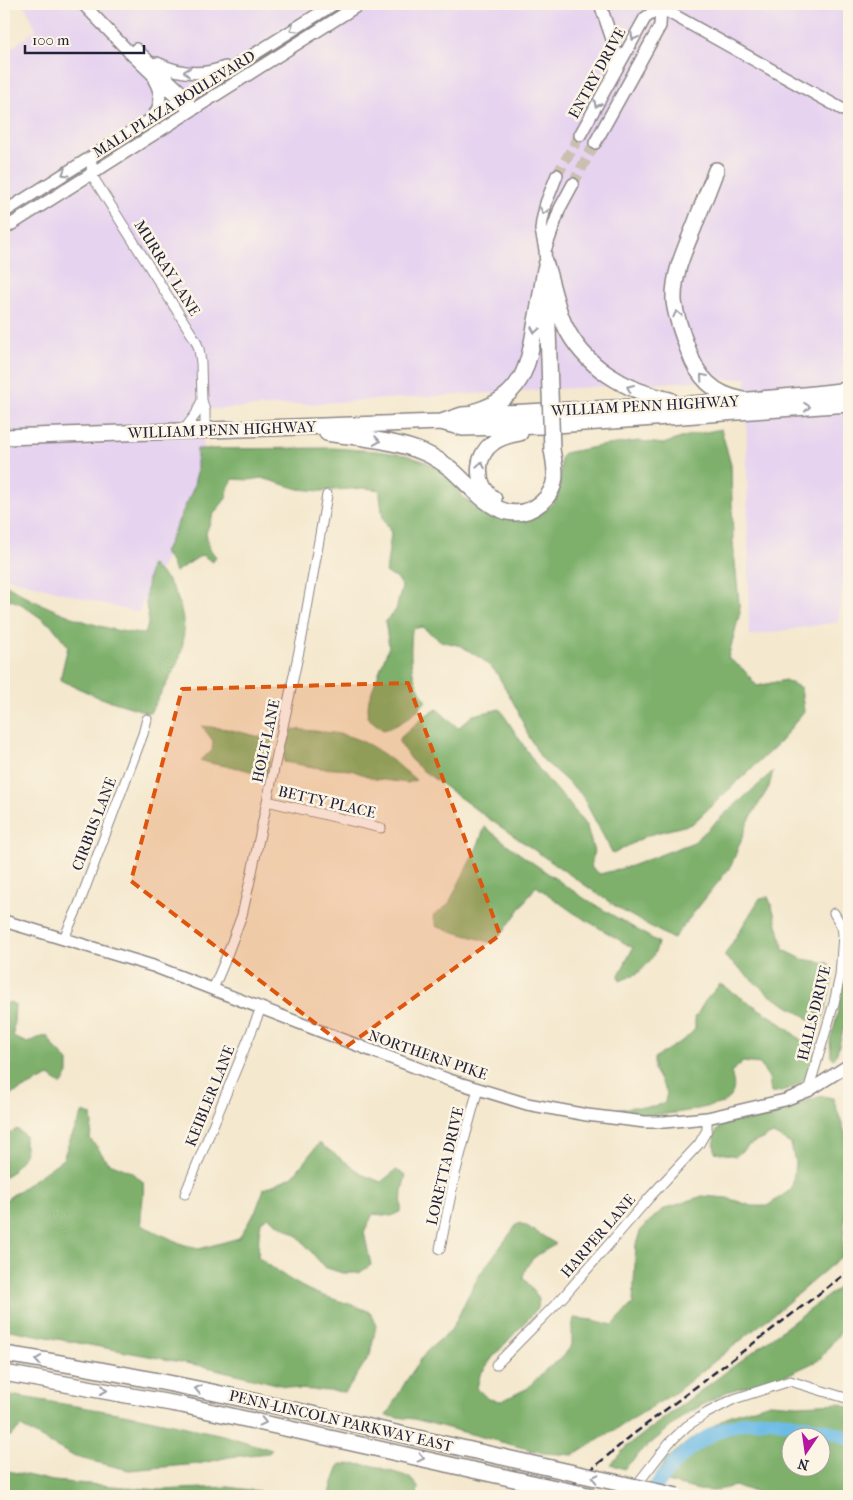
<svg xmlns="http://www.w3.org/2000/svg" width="853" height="1500" font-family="'IM FELL French Canon',serif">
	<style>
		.built { fill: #e6d3f0 }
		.forest { fill: #7eb06c; stroke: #506954; fill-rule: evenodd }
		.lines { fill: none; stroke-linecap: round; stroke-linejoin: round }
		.river { stroke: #6cbbe7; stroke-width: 14 }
		.secondary-tunnel { stroke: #cac0b1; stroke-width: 11; stroke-dasharray: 11 5.5; stroke-linecap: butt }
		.street-casing { stroke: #8b8584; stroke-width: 11 }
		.secondary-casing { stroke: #8b8584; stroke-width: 14 }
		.highway-casing { stroke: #8b8584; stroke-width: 18 }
		.street { stroke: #fff; stroke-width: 9 }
		.secondary { stroke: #fff; stroke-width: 11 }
		.highway { stroke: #fff; stroke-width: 15 }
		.rail { stroke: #22223b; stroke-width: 2.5; stroke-dasharray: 8 4; stroke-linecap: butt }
		.highway-bridge-casing { stroke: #8b8584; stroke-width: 18; stroke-linecap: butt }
		.highway-bridge { stroke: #fff; stroke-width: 15 }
		.oneway { stroke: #9c9ca7 }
		.marked { fill: #de560e; fill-opacity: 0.2; stroke: #de560e; stroke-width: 4; stroke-dasharray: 10 6; stroke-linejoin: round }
		.labels { text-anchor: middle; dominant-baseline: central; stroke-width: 5; stroke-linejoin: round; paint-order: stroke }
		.street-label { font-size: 15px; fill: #22223b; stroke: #fcf5e5 }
	</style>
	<rect width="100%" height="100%" fill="#fcf5e5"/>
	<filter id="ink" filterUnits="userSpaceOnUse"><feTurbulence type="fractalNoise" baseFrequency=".02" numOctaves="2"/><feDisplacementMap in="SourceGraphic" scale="10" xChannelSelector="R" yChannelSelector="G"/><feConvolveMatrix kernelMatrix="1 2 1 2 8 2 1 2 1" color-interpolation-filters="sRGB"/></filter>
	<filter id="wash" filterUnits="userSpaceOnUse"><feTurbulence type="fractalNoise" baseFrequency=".0096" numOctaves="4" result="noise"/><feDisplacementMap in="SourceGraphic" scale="20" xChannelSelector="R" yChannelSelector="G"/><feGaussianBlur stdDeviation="1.12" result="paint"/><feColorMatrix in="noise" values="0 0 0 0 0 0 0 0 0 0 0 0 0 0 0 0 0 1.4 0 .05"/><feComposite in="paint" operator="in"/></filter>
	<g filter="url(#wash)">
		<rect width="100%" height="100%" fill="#f4e8ce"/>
		<!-- built -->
		<path class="built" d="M24 4H849V567L846 568 838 622 749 636 746 378 203 410V485L138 613 4 577V54L36 29Z"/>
		<!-- forest -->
		<path class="forest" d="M721 429 731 465 733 542 740 612 728 658 743 669 757 686 785 680 801 688 804 711 780 742 692 824 648 835 613 854 581 794 541 758 528 735 517 709 496 672 482 659 461 646 441 641 422 627 412 629C410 659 409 675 426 701 415 714 400 726 383 730L367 717 369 699 389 646 385 621 396 610 402 587 398 579 386 573 391 533 383 518 380 496V490L364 488 320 491 299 489 262 478 249 480 233 479 228 488 227 497 213 515 206 533 210 549 216 557 213 562 202 555 175 572 171 562 164 553 193 489 197 471V449L333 448 376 451 406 455 428 463 450 477 463 497 481 512 505 518 522 519 541 514 556 500 560 482 561 458 564 453 600 446 639 441 663 444 687 436Z
			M152 565C155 569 160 572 163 575 183 596 189 632 179 659 172 677 159 695 150 713L98 697 60 680 68 646 52 626 21 604 4 597V583C13 588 21 594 30 599 65 615 106 632 145 634 151 618 147 617 146 602 146 590 148 578 150 566Z
			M437 709 458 728 473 715 500 709 540 771 567 801 587 827 594 852 591 867 600 874 631 866 694 842 728 811 757 786 773 771 769 787 748 822 731 866 673 939 621 910 485 816 422 770 410 759 398 740 426 715Z
			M202 726 227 729 273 740 267 774C254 774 254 772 243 769 229 766 214 765 200 760L212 751 213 741Z
			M293 729C310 731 337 732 351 737 376 745 397 764 416 780L408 783 375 779 351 770 319 768 284 762 285 743Z
			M485 827 520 854 585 899 658 942C657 953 647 966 639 972 634 976 626 978 620 981L619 975 633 948 574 913 536 886 507 927 493 943 437 927 433 916 448 905 477 847Z
			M768 897 772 906 784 950 802 959 828 963 834 970 826 1008 819 1028 805 1016 771 996 724 956 760 898Z
			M849 945V1009L837 1053 834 1059 831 1057 830 1040 835 1024 847 968Z
			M720 984 778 1021 813 1050C814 1081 798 1088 771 1093L769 1078 760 1064 743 1062 731 1072C735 1087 736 1093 723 1103 688 1112 651 1120 616 1110L632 1107H655L665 1102 667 1093 654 1070V1058L685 1039 695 1029V1018L705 1001Z
			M10 1002 15 1005 13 1037 28 1043 38 1038 47 1036 55 1048 68 1061V1074L62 1085 49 1076 4 1098V1005Z
			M822 1096 833 1098 849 1144V1195L846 1205 842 1256 780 1309 676 1392 574 1455 543 1453 414 1419 386 1416 406 1381 426 1352 452 1329 468 1296 480 1274 518 1223 525 1225 556 1244C540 1254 528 1257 523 1277L539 1298 538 1308 493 1357 480 1375 477 1388 488 1399 502 1401 528 1388 545 1370 561 1359 572 1345V1328L574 1318 593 1320 613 1325 633 1303 636 1244 641 1229 662 1210 702 1196 727 1198 752 1206H767L792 1189 795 1163 791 1144 773 1134 749 1145 736 1156 715 1152 714 1134 723 1124 780 1109Z
			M83 1112 91 1115 92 1125 90 1139 98 1148 107 1162 132 1172 143 1182C145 1196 140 1210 141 1225L182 1244 199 1249 239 1238 256 1210 264 1189 293 1176 319 1143 364 1175 381 1182 396 1170 406 1175 402 1191 401 1211 392 1216 373 1214 364 1232 371 1265 359 1273H342L324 1267 298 1236 268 1217 261 1222 259 1234 258 1257C277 1271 295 1285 318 1294 335 1300 353 1304 370 1312L376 1326 370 1355 346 1392 297 1389 207 1367 4 1329V1201L63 1159 69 1142Z
			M17 1129 25 1136V1154L12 1172 4 1177V1137Z
			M849 1280V1321L819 1360 789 1374 726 1392 686 1414 643 1450 624 1469 611 1464 625 1448 663 1419Z
			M4 1394 135 1416 223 1435 272 1450 269 1453 229 1457 198 1464 129 1470 75 1457 21 1427 11 1436 4 1437Z
			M770 1403 798 1405 840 1403 849 1407V1496H770L735 1486 714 1491 699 1490 654 1479 666 1460 689 1441 731 1415ZM790 1438H820V1468H790Z
			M340 1464 371 1465 409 1477 418 1487 417 1496H330L332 1485Z
			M4 1470 53 1481 160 1490 227 1487 259 1491 266 1496H4Z"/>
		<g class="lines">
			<!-- river -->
			<path class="river" d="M649 1496C677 1454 711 1424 763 1420 775 1419 787 1423 798 1425 819 1428 830 1430 849 1439"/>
		</g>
	</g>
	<g filter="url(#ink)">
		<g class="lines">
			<!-- secondary-tunnel -->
			<path class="secondary-tunnel" d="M557 175 580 135
				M573 184 595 143"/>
			<defs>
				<path id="street" d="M92 157 91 174 196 341 199 349 201 363 202 400 205 411V430
					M183 431 196 414 202 400
					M267 801 381 828
					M64 938 78 907 143 734 147 719
					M213 989 224 963 242 915 252 872 302 637 327 495
					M808 1091 834 1003 840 976 843 934 842 927 834 913
					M185 1194 261 1008
					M440 1249 455 1174 478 1089
					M496 1365 563 1297 649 1198 699 1144 707 1130V1118
					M628 1496 669 1443 687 1426 707 1413 734 1399 790 1381 849 1399"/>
				<path id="secondary" d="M83 4 131 54 184 105
					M600 4 615 48V69
					M654 4 849 113
					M136 49 187 97 189 103
					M157 63C179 74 202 76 225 67
					M152 118C162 105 162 94 154 80
					M580 135 645 18 661 7
					M595 143 660 26 661 7
					M4 212 334 4
					M4 229 360 4
					M546 248 560 208 573 184
					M546 265 545 250 541 230 542 221 546 203 557 175
					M4 921 153 966 325 1033 449 1080 527 1104 587 1115 645 1122H664L707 1118 785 1100 808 1091 849 1065"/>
				<path id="highway" d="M716 170C709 189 701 208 694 227 684 251 673 275 674 301 676 319 683 336 689 352 697 376 714 394 740 399
					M546 265C552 284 556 306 564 324 584 367 626 391 670 400
					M547 296 550 391
					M476 411C522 397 528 368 535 326 539 307 542 288 545 269
					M441 422 462 415C591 408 721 406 849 390
					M327 433C359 438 395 440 425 453 434 457 443 463 451 469 476 491 505 532 541 503 559 488 556 470 552 450
					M4 437 441 422 463 428 542 426 849 404
					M494 499C475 485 474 456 494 442 502 436 510 435 520 433
					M4 1354C171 1379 336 1420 502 1457
					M4 1373 182 1405 473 1470"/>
			</defs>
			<!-- street casing -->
			<use href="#street" class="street-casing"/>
			<!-- secondary casing -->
			<use href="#secondary" class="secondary-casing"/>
			<!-- highway casing -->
			<use href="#highway" class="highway-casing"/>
			<!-- street -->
			<use href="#street" class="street"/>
			<!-- secondary -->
			<use href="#secondary" class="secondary"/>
			<!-- highway -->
			<use href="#highway" class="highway"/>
			<!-- rail -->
			<path class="rail" d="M562 1496 574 1484 631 1436 849 1271"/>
			<defs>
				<path id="highway-bridge" d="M550 391 552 450
					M502 1457 677 1496
					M473 1470 592 1496"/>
			</defs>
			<!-- highway-bridge casing -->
			<use href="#highway-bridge" class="highway-bridge-casing"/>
			<!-- highway-bridge -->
			<use href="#highway-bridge" class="highway-bridge"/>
		</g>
		<!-- one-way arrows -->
		<defs><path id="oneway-chevron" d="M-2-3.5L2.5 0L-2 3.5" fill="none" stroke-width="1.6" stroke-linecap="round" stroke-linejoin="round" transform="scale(1.25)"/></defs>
		<g class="oneway">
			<use href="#oneway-chevron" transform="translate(293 29) rotate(148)"/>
			<use href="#oneway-chevron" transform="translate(634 37) rotate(119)"/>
			<use href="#oneway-chevron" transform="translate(187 72) rotate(-174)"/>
			<use href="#oneway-chevron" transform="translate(597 104) rotate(119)"/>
			<use href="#oneway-chevron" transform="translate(65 173) rotate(148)"/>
			<use href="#oneway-chevron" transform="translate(544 211) rotate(102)"/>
			<use href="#oneway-chevron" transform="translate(677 314) rotate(-102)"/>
			<use href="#oneway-chevron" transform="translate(535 330) rotate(100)"/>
			<use href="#oneway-chevron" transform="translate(703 377) rotate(-131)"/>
			<use href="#oneway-chevron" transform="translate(630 388) rotate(-156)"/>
			<use href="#oneway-chevron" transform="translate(807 407) rotate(-4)"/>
			<use href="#oneway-chevron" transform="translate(377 441) rotate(9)"/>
			<use href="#oneway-chevron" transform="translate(481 465) rotate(-80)"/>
			<use href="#oneway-chevron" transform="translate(38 1360) rotate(-171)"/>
			<use href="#oneway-chevron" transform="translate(198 1389) rotate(-168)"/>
			<use href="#oneway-chevron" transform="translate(104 1390) rotate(10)"/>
			<use href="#oneway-chevron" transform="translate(263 1422) rotate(13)"/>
			<use href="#oneway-chevron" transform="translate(421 1458) rotate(13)"/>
			<use href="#oneway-chevron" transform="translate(595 1478) rotate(-167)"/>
		</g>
	</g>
	<!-- marked area -->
	<path class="marked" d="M408 683 500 935 346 1047 131 881 182 689Z"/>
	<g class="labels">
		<!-- street labels -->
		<g class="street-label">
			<text transform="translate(597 73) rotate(-61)">ENTRY DRIVE</text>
			<text transform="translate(174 104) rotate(-32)">MALL PLAZA BOULEVARD</text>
			<text transform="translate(167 268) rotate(58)">MURRAY LANE</text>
			<text transform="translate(645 406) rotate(-3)">WILLIAM PENN HIGHWAY</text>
			<text transform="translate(222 430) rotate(-2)">WILLIAM PENN HIGHWAY</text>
			<text transform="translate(266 741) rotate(-78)">HOLT LANE</text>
			<text transform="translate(327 802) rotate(13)">BETTY PLACE</text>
			<text transform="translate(94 824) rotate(-69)">CIRBUS LANE</text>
			<text transform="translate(814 1013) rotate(-76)">HALLS DRIVE</text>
			<text transform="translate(428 1055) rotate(19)">NORTHERN PIKE</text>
			<text transform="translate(210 1096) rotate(-68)">KEIBLER LANE</text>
			<text transform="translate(445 1166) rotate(-77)">LORETTA DRIVE</text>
			<text transform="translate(598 1236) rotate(-49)">HARPER LANE</text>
			<text transform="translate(341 1421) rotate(13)">PENN-LINCOLN PARKWAY EAST</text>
		</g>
	</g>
	<!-- margin -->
	<rect width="853" height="1500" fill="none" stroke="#fcf5e5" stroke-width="20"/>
	<!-- north arrow -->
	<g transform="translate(806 1452) rotate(193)"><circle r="24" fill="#fcf5e5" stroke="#a5a1a1"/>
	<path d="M0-4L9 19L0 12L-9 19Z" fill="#b5179e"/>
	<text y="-8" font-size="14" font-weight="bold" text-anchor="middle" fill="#22223b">N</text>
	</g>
	<!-- scale -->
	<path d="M25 45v8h119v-8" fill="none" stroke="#22223b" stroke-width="2.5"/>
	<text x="32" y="45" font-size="15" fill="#22223b" stroke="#fcf5e5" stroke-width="4" paint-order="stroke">100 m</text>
</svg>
